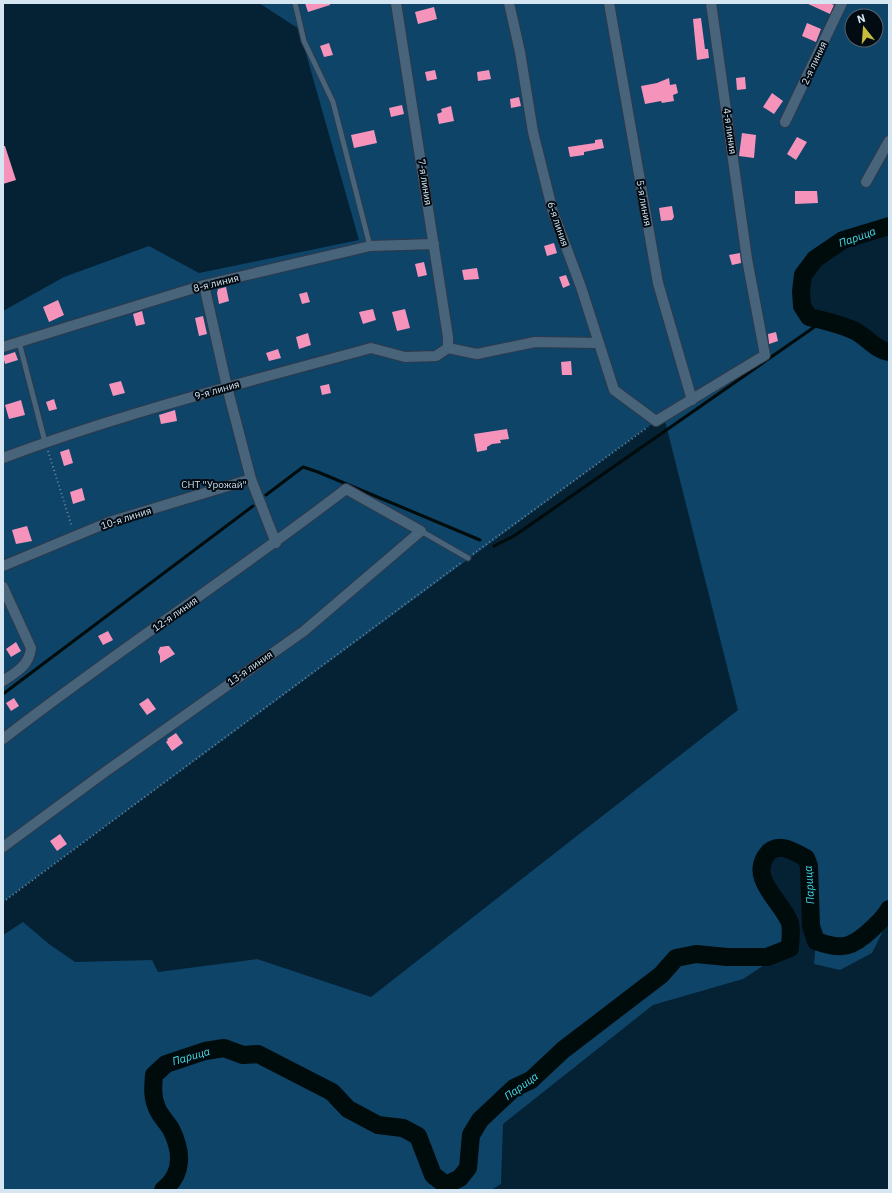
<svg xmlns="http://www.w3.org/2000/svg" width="892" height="1193" font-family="'IBM Plex Sans',sans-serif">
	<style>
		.green { fill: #0d4468; fill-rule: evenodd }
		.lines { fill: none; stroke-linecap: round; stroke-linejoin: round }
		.stream { stroke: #000b0b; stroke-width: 3 }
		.river { stroke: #000b0b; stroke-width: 18 }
		.building { fill: #f693bb }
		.service-casing { stroke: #2f394a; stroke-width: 7 }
		.minor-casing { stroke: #2f394a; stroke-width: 12 }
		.path { stroke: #708696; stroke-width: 2; stroke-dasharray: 1 3; stroke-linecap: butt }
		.service { stroke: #48647b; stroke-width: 5 }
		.minor { stroke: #48647b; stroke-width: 10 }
		.labels { text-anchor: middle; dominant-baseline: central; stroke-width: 4; stroke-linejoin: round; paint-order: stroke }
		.street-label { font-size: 10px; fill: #d5e5f2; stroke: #020a12 }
		.park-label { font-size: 10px; fill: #cbdeef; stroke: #020a12 }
		.water-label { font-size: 11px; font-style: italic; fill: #45dfe1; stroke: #020a12 }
	</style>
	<rect width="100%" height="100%" fill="#052134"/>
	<!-- green -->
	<path class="green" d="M259 3H889V226L843 240 815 259 803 275 801 291 802 306 809 317C825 321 840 324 855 331 867 337 875 350 889 352V919L872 953 840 970 814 964 816 941 811 926 809 866C800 845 762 839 762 869 761 892 783 904 790 923 792 930 790 941 790 948L743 979 653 1005 503 1124 501 1184 491 1190H3V935L23 922 49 944 75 962 152 960 158 972 257 959 371 997 738 710 664 417 656 421 3 902V311L64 277 149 246 199 273 359 240 299 29ZM852 16H876V40H852Z"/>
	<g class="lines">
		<!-- stream -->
		<path class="stream" d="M266 495 303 467 318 472 480 540
			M494 546 514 536 823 321
			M3 694 253 506
			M450 1190 460 1178"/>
		<!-- river -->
		<path class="river" d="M889 226 843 240 815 259 803 275 801 291 802 306 809 317C825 321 840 324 855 331 867 337 875 350 889 352
			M163 1190C184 1174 182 1151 171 1129 167 1122 160 1116 157 1108 152 1097 153 1087 154 1075L166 1064 205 1051 224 1048 243 1055 258 1054 332 1092 348 1109 378 1125 403 1128 418 1136 433 1175 446 1185 460 1178 468 1168 471 1135 480 1120 514 1088 531 1080 563 1050 661 975 676 958 696 954 727 957H767L790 948C790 941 792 930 790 923 782 901 746 877 769 852 780 842 794 852 806 858L809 866 811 926 816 941C843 951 853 947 873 928 879 922 885 917 889 909"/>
	</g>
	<!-- building -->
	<path class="building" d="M305 3H330V5L308 12Z
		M806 3H829L834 5 830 14Z
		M434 7 437 19 418 24 415 12Z
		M701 18 705 49H708L709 58 697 60 693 19Z
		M807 23 821 29 816 42 802 36Z
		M329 43 333 55 324 57 320 46Z
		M435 70 437 79 427 81 425 72Z
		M489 70 491 79 478 81 477 72Z
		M745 77 746 89 737 90 736 78Z
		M669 78 670 85 676 84 678 93 673 95 674 101 662 103 661 101 645 104 641 86 657 83Z
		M772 93 783 101 774 114 763 107Z
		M519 97 521 106 511 108 510 99Z
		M402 105 404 114 391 117 389 108Z
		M451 106 454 121 439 124 437 114 442 112 441 109Z
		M374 130 377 143 354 148 351 135Z
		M742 133 756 135 754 158 739 156Z
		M797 137 807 142 796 160 787 154Z
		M602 139 604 148 584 152V155L570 157 568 147 595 143V140Z
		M3 146H5L16 180 3 184Z
		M795 191H817L818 203 795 204Z
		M672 206 674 217 672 220 661 221 659 208Z
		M554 243 557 253 547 256 544 246Z
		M740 253 741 263 732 265 729 255Z
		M424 262 427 275 418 277 415 264Z
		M477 268 479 279 464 280 462 270Z
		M566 275 570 285 563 288 559 277Z
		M226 287 229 301 219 304 217 293 218 289Z
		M307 292 310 302 302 304 299 294Z
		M58 300 64 315 49 322 43 307Z
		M373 309 376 320 363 324 359 312Z
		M405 309 410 328 397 331 392 312Z
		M142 311 145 324 136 326 133 314Z
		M203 316 207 334 199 336 195 318Z
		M776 332 778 341 769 344 768 334Z
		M308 333 311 345 299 349 296 337Z
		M278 349 281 358 269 361 266 353Z
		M15 352 18 360 5 364 3 356Z
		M571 361 572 375H562L561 362Z
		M121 381 125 393 113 396 109 384Z
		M329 384 331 393 322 395 320 386Z
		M54 399 57 409 49 411 46 402Z
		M21 400 25 415 9 419 5 405Z
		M175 410 177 421 161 424 159 415Z
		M507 429 509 439 500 440 501 443 492 444 487 447V450L477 452 474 434Z
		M69 449 73 463 64 466 60 452Z
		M82 488 85 500 73 504 70 492Z
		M27 526 32 541 16 544 12 530Z
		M108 631 113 640 103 645 98 636Z
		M16 642 21 651 11 657 6 649Z
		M167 646H169L175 654 160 663V656L158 652 160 647Z
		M14 698 19 706 11 711 6 703Z
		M148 698 156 709 147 715 139 704Z
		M176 733 183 743 172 751 166 742 168 740 167 739Z
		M60 834 67 844 57 851 50 841Z"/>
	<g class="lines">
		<defs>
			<path id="service" d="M295 3 304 41 333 102 370 246
				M19 342 45 442
				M421 531 468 558"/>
			<path id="minor" d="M509 3 520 52 533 132 553 212 581 287 614 390 656 421 765 355 747 259 711 3
				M609 3 658 283 692 400
				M785 122 842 3
				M866 182 889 141
				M204 285 227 387 251 479 276 543
				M3 347 204 285 370 246 434 244
				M448 348 477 354 535 342 599 343
				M3 458C123 413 247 382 371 348L405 357 436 356 448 348V337L396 3
				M3 566 109 522 251 479
				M3 587 31 648C29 666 16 672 3 681
				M3 739C115 652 234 575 346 489L421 531 304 631 105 772 3 847"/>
		</defs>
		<!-- service casing -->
		<use href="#service" class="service-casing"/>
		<!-- minor casing -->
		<use href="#minor" class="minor-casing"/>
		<!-- path -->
		<path class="path" d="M48 451 72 527
			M473 554 648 427
			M3 902 462 562"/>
		<!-- service -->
		<use href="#service" class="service"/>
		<!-- minor -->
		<use href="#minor" class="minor"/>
	</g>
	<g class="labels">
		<!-- street labels -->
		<g class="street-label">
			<text transform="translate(814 63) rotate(-65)">2-я линия</text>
			<text transform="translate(730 131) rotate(82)">4-я линия</text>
			<text transform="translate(425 182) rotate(81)">7-я линия</text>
			<text transform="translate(644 203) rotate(80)">5-я линия</text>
			<text transform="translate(558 224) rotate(71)">6-я линия</text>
			<text transform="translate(216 283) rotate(-14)">8-я линия</text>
			<text transform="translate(217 390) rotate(-16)">9-я линия</text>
			<text transform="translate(126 518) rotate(-18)">10-я линия</text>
			<text transform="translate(175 614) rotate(-35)">12-я линия</text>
			<text transform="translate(250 668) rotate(-35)">13-я линия</text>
		</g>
		<!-- park labels -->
		<g class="park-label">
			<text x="214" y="484">СНТ "Урожай"</text>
		</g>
		<!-- water labels -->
		<g class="water-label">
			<text transform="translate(857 237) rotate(-20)">Парица</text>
			<text transform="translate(809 885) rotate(-94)">Парица</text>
			<text transform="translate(191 1056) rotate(-16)">Парица</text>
			<text transform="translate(521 1086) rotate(-36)">Парица</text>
		</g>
	</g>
	<!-- border -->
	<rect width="892" height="1193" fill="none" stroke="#d5e5f2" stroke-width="8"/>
	<!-- north arrow -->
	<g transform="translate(864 28) rotate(343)"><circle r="19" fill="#020a12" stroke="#56626c"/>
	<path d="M0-3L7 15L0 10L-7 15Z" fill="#c7bb3b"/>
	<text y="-6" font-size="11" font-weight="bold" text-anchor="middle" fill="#d5e5f2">N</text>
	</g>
</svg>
